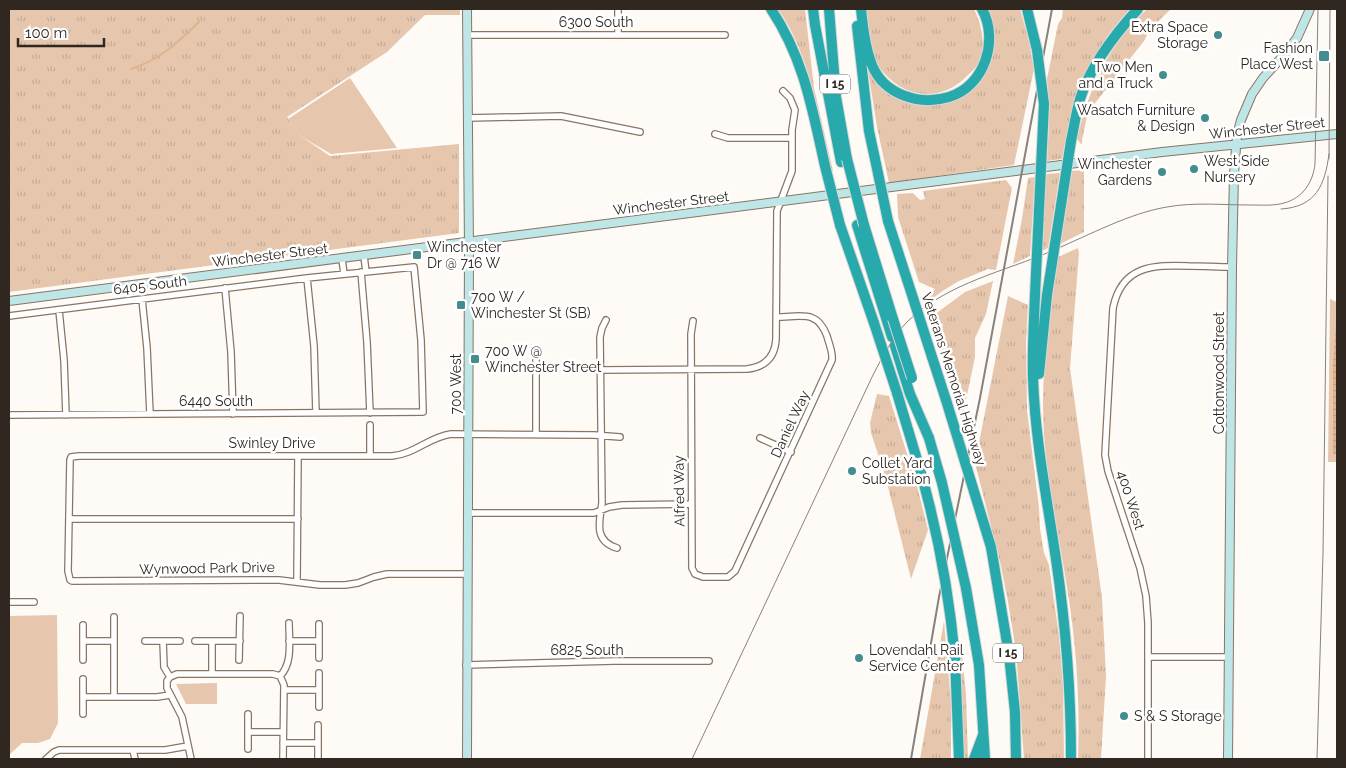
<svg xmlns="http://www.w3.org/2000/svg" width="1346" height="768" font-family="Raleway,sans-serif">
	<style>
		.grass { fill: url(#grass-tufts) }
		.green { fill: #e6c7ae }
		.water { fill: url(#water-rules) }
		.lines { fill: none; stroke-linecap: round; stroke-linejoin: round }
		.stream { stroke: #e1b38d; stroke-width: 2 }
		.street-casing { stroke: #897564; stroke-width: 8 }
		.secondary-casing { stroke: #897564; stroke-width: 10 }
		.highway-casing { stroke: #dad8d7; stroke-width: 12 }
		.street { stroke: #fff; stroke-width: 5.5 }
		.secondary { stroke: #bee6e6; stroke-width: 8 }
		.highway { stroke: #28aaad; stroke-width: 10 }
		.tram { stroke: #88827c; stroke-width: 1 }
		.rail { stroke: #88827c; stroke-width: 2 }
		.highway-bridge-casing { stroke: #dad8d7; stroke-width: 12; stroke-linecap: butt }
		.highway-bridge { stroke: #28aaad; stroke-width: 10 }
		.poi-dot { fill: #448c8e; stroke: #fff; stroke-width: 2 }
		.labels { text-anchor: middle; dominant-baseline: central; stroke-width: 5; stroke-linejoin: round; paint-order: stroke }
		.shield { fill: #fff; stroke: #6d6863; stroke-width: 1 }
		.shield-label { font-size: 12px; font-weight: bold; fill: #2f2720 }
		.street-label { font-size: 14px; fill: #2f2720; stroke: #fff }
		.poi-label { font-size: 14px; fill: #2f2720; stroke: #fff; text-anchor: start }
	</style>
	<defs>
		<pattern id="grass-tufts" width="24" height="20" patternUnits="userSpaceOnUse" patternTransform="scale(1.25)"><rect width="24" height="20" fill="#e6c7ae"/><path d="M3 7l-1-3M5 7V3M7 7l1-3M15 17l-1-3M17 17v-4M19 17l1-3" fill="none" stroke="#c6ab95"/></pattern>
		<pattern id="water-rules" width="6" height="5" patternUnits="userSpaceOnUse" patternTransform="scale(1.25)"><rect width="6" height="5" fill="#e1b38d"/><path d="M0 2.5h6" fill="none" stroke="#c19a79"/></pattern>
	</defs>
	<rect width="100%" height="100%" fill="#fefaf6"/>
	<!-- grass -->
	<path class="grass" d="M9 9H460V15H425L387 52 287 117 302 137 330 156 459 144V233L9 292Z
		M778 9H805L814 88 833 171H831C818 117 811 56 778 9Z
		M866 9H974C982 26 987 46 978 64 975 69 969 74 965 78 943 99 912 99 890 79 884 73 876 66 874 58 868 43 868 25 866 9Z
		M987 9H1020L1029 41 1034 69 1014 165 889 183 877 127 867 64 906 101 961 95C968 86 992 55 993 47 996 34 992 20 987 9Z
		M1063 9H1130C1085 58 1074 95 1062 159L1047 161 1049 122 1047 79 1058 24 1062 18Z
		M1147 9H1171L1150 29 1144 41 1088 112 1082 140V145L1077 139C1090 86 1107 47 1147 9Z
		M1084 170V232L1060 244 1072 171Z
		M1060 173 1048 248 1042 251 1046 174Z
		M1035 177 1030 256 1013 264 1022 219 1028 178Z
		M1006 180 1012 188 996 270 988 269 959 281 944 290 926 303 925 301 935 289 919 282 898 217 897 194 913 193 920 200 925 199 923 191Z
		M1078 248 1079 253 1070 368 1102 598 1106 676 1101 759H1078C1080 706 1077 652 1069 600 1061 545 1048 490 1044 434 1040 374 1049 316 1058 257Z
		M993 281 986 314 975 338V357L962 419 954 394 961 384 950 380 938 343 943 324H932L930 318 965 292Z
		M1008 296 1028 305 1026 341 1027 410 1039 508 1040 529 1044 553 1049 565 1059 636 1063 685 1064 759H1024L1016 651 1008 602 1001 566 975 463Z
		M877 394 889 396 917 486 928 530 911 579 885 475 871 433 870 423Z
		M944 621 951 702V759H920Z
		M961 645 966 694 968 759H964L958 646Z"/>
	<!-- green -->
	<path class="green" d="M350 78 397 148 331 154 302 137 288 119Z
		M1330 299 1337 302V462H1328Z
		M57 615 58 723 50 739 38 743H22L9 755V616Z
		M217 683V704H186L176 684Z"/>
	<!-- water -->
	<path class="water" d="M1337 322V454H1333V365L1336 323Z"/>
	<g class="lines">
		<!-- stream -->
		<path class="stream" d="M131 69C161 59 177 43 199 22"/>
		<defs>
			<path id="street" d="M618 9V35
				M467 35H725
				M468 118 561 116 640 132
				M715 134 728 138H792
				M364 256 366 272
				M342 259 344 274
				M361 272 367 342 370 413
				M307 278 314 346 316 413
				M225 288 231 352 233 414
				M142 299 147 348 150 414
				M59 310 64 360 66 415
				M9 316 307 278 414 267 421 340 423 412 9 415
				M606 320 602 328 600 337 602 503C599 523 594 541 617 548
				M693 321 691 334 692 568 695 574 703 577H728L735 571 832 360C833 352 829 344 827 336 817 309 801 317 776 317
				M536 356V434
				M601 370 747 369C765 367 775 357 776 339L777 211 792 171V130L795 110 790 98 783 91
				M760 438 791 452
				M370 456V425
				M467 513H594L609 507 622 505 691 504
				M69 519H298
				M467 574H387L374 577 358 583 345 585H320L279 580 72 581 70 580 68 571 70 460 71 457 79 456H392C415 454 429 437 451 434L594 435 620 437
				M297 581 298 456
				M9 602H34
				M114 617V697
				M83 625V660
				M83 641H114
				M145 641H180
				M163 641 164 667 170 677
				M195 641H240
				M212 641V674
				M289 641H319
				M1149 657H1229
				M319 658V624
				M239 660 240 616
				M466 665 614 661H709
				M280 676C293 663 289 641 289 623
				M170 677 177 674H273L280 676 284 685 283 759
				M170 677 167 681V688L182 717 191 759
				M83 679V714
				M284 690H319
				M83 697H157L170 695
				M319 707V673
				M248 732H283
				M283 743H318
				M248 749V714
				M133 750 135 759
				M46 759 54 752 59 750H165L188 746
				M318 759V725
				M1148 759V623L1146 596 1140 568 1108 471 1105 455 1113 308C1122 265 1153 265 1189 266 1203 266 1218 267 1232 267"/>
			<path id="secondary" d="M9 301 1162 152 1337 134
				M467 759 469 250 467 9
				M1228 759 1232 267 1234 174 1237 135 1241 120 1252 94 1263 78 1283 56 1297 38 1310 9"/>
			<path id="highway" d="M771 9C804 59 812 108 825 166
				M813 9 815 25 841 162
				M829 9 836 97 847 159
				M861 9C863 27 865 47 872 65 884 95 920 106 949 97 985 86 999 40 982 9
				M857 26 869 131 875 159
				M1071 141C1074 127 1076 113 1080 99 1091 65 1114 35 1138 9
				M888 221 913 298
				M840 225 874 323
				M857 225 892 337
				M864 225 893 319
				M1035 295C1034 322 1032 350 1033 378 1035 439 1047 499 1056 559 1066 627 1071 690 1071 759
				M895 346 910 394 929 438
				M932 357 946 400
				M1039 374 1047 295
				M897 393 918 463
				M991 547 1009 655 1015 712 1016 759
				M966 588 979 665 985 759
				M955 658 959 759
				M974 759 983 735"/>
		</defs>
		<!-- street casing -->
		<use href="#street" class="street-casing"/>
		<!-- secondary casing -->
		<use href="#secondary" class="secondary-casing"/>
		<!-- highway casing -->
		<use href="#highway" class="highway-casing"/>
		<!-- street -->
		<use href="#street" class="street"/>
		<!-- secondary -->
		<use href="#secondary" class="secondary"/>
		<!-- highway -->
		<use href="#highway" class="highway"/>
		<!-- tram -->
		<path class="tram" d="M1329 159 1330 9
			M1281 209C1316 207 1325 185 1329 154
			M692 759 873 375C883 356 893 336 908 321 949 282 1004 272 1054 250 1089 235 1130 213 1167 207 1194 202 1223 205 1250 205 1262 205 1274 206 1284 203 1303 198 1313 182 1315 164L1318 9
			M1317 759 1323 553 1328 176"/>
		<!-- rail -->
		<path class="rail" d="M911 759 939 597 980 398 1052 9"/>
		<defs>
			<path id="highway-bridge" d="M1027 9 1037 50 1044 104 1035 295
				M847 159 864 225
				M875 159 888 221
				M825 166 840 225
				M1047 295 1071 141
				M913 298 932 357
				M893 319 912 378
				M874 323 897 393
				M946 400 991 547
				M929 438 942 483 966 588
				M918 463C937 527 949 592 955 658"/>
		</defs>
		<!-- highway-bridge casing -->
		<use href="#highway-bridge" class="highway-bridge-casing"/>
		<!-- highway-bridge -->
		<use href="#highway-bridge" class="highway-bridge"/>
	</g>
	<!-- markers -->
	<g class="poi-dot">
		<circle cx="1218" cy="35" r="5"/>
		<rect x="1318" y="50" width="12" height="12" rx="2.5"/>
		<circle cx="1163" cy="75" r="5"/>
		<circle cx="1205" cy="118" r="5"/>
		<circle cx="1194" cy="169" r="5"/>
		<circle cx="1162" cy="172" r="5"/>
		<rect x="412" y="250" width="10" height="10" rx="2.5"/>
		<rect x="456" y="300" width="10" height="10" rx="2.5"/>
		<rect x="470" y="354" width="10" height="10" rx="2.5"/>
		<circle cx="852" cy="471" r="5"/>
		<circle cx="859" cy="658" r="5"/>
		<circle cx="1124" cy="716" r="5"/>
	</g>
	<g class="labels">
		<!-- shield labels -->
		<g class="shield">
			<rect x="820" y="74.5" width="30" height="19" rx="4"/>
			<rect x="993" y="643.5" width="30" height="19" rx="4"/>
		</g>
		<g class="shield-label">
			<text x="835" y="84">I 15</text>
			<text x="1008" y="653">I 15</text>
		</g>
		<!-- street labels -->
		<g class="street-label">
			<text x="596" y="22">6300 South</text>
			<text transform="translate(1267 128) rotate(-6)">Winchester Street</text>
			<text transform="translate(671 203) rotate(-7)">Winchester Street</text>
			<text transform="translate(270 255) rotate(-7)">Winchester Street</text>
			<text transform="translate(150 285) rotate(-7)">6405 South</text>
			<text transform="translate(1219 373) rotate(-90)">Cottonwood Street</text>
			<text transform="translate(954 379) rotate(72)">Veterans Memorial Highway</text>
			<text transform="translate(456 384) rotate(-90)">700 West</text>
			<text x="216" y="401">6440 South</text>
			<text transform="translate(790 424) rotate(-65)">Daniel Way</text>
			<text x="272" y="443">Swinley Drive</text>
			<text transform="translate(679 491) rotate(-91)">Alfred Way</text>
			<text transform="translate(1131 500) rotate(72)">400 West</text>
			<text transform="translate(207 568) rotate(-1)">Wynwood Park Drive</text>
			<text x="587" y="650">6825 South</text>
		</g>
		<!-- poi labels -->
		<g class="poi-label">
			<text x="1208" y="27" text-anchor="end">Extra Space<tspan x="1208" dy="16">Storage</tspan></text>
			<text x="1313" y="48" text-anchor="end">Fashion<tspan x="1313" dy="16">Place West</tspan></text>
			<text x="1153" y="67" text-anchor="end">Two Men<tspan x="1153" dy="16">and a Truck</tspan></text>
			<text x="1195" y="110" text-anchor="end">Wasatch Furniture<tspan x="1195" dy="16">&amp; Design</tspan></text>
			<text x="1204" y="161">West Side<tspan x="1204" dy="16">Nursery</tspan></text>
			<text x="1152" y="164" text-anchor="end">Winchester<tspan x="1152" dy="16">Gardens</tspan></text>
			<text x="427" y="247">Winchester<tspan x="427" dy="16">Dr @ 716 W</tspan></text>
			<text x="471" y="297">700 W /<tspan x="471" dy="16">Winchester St (SB)</tspan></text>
			<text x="485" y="351">700 W @<tspan x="485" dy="16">Winchester Street</tspan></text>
			<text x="862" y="463">Collet Yard<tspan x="862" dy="16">Substation</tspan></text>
			<text x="869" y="650">Lovendahl Rail<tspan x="869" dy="16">Service Center</tspan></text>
			<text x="1134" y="716">S &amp; S Storage</text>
		</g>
	</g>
	<!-- border -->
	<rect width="1346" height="768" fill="none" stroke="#2f2720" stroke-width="20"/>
	<!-- scale -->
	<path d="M18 38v8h86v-8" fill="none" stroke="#2f2720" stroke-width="2.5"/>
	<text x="25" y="38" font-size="15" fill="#2f2720" stroke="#ffffff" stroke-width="4" paint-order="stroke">100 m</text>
</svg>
